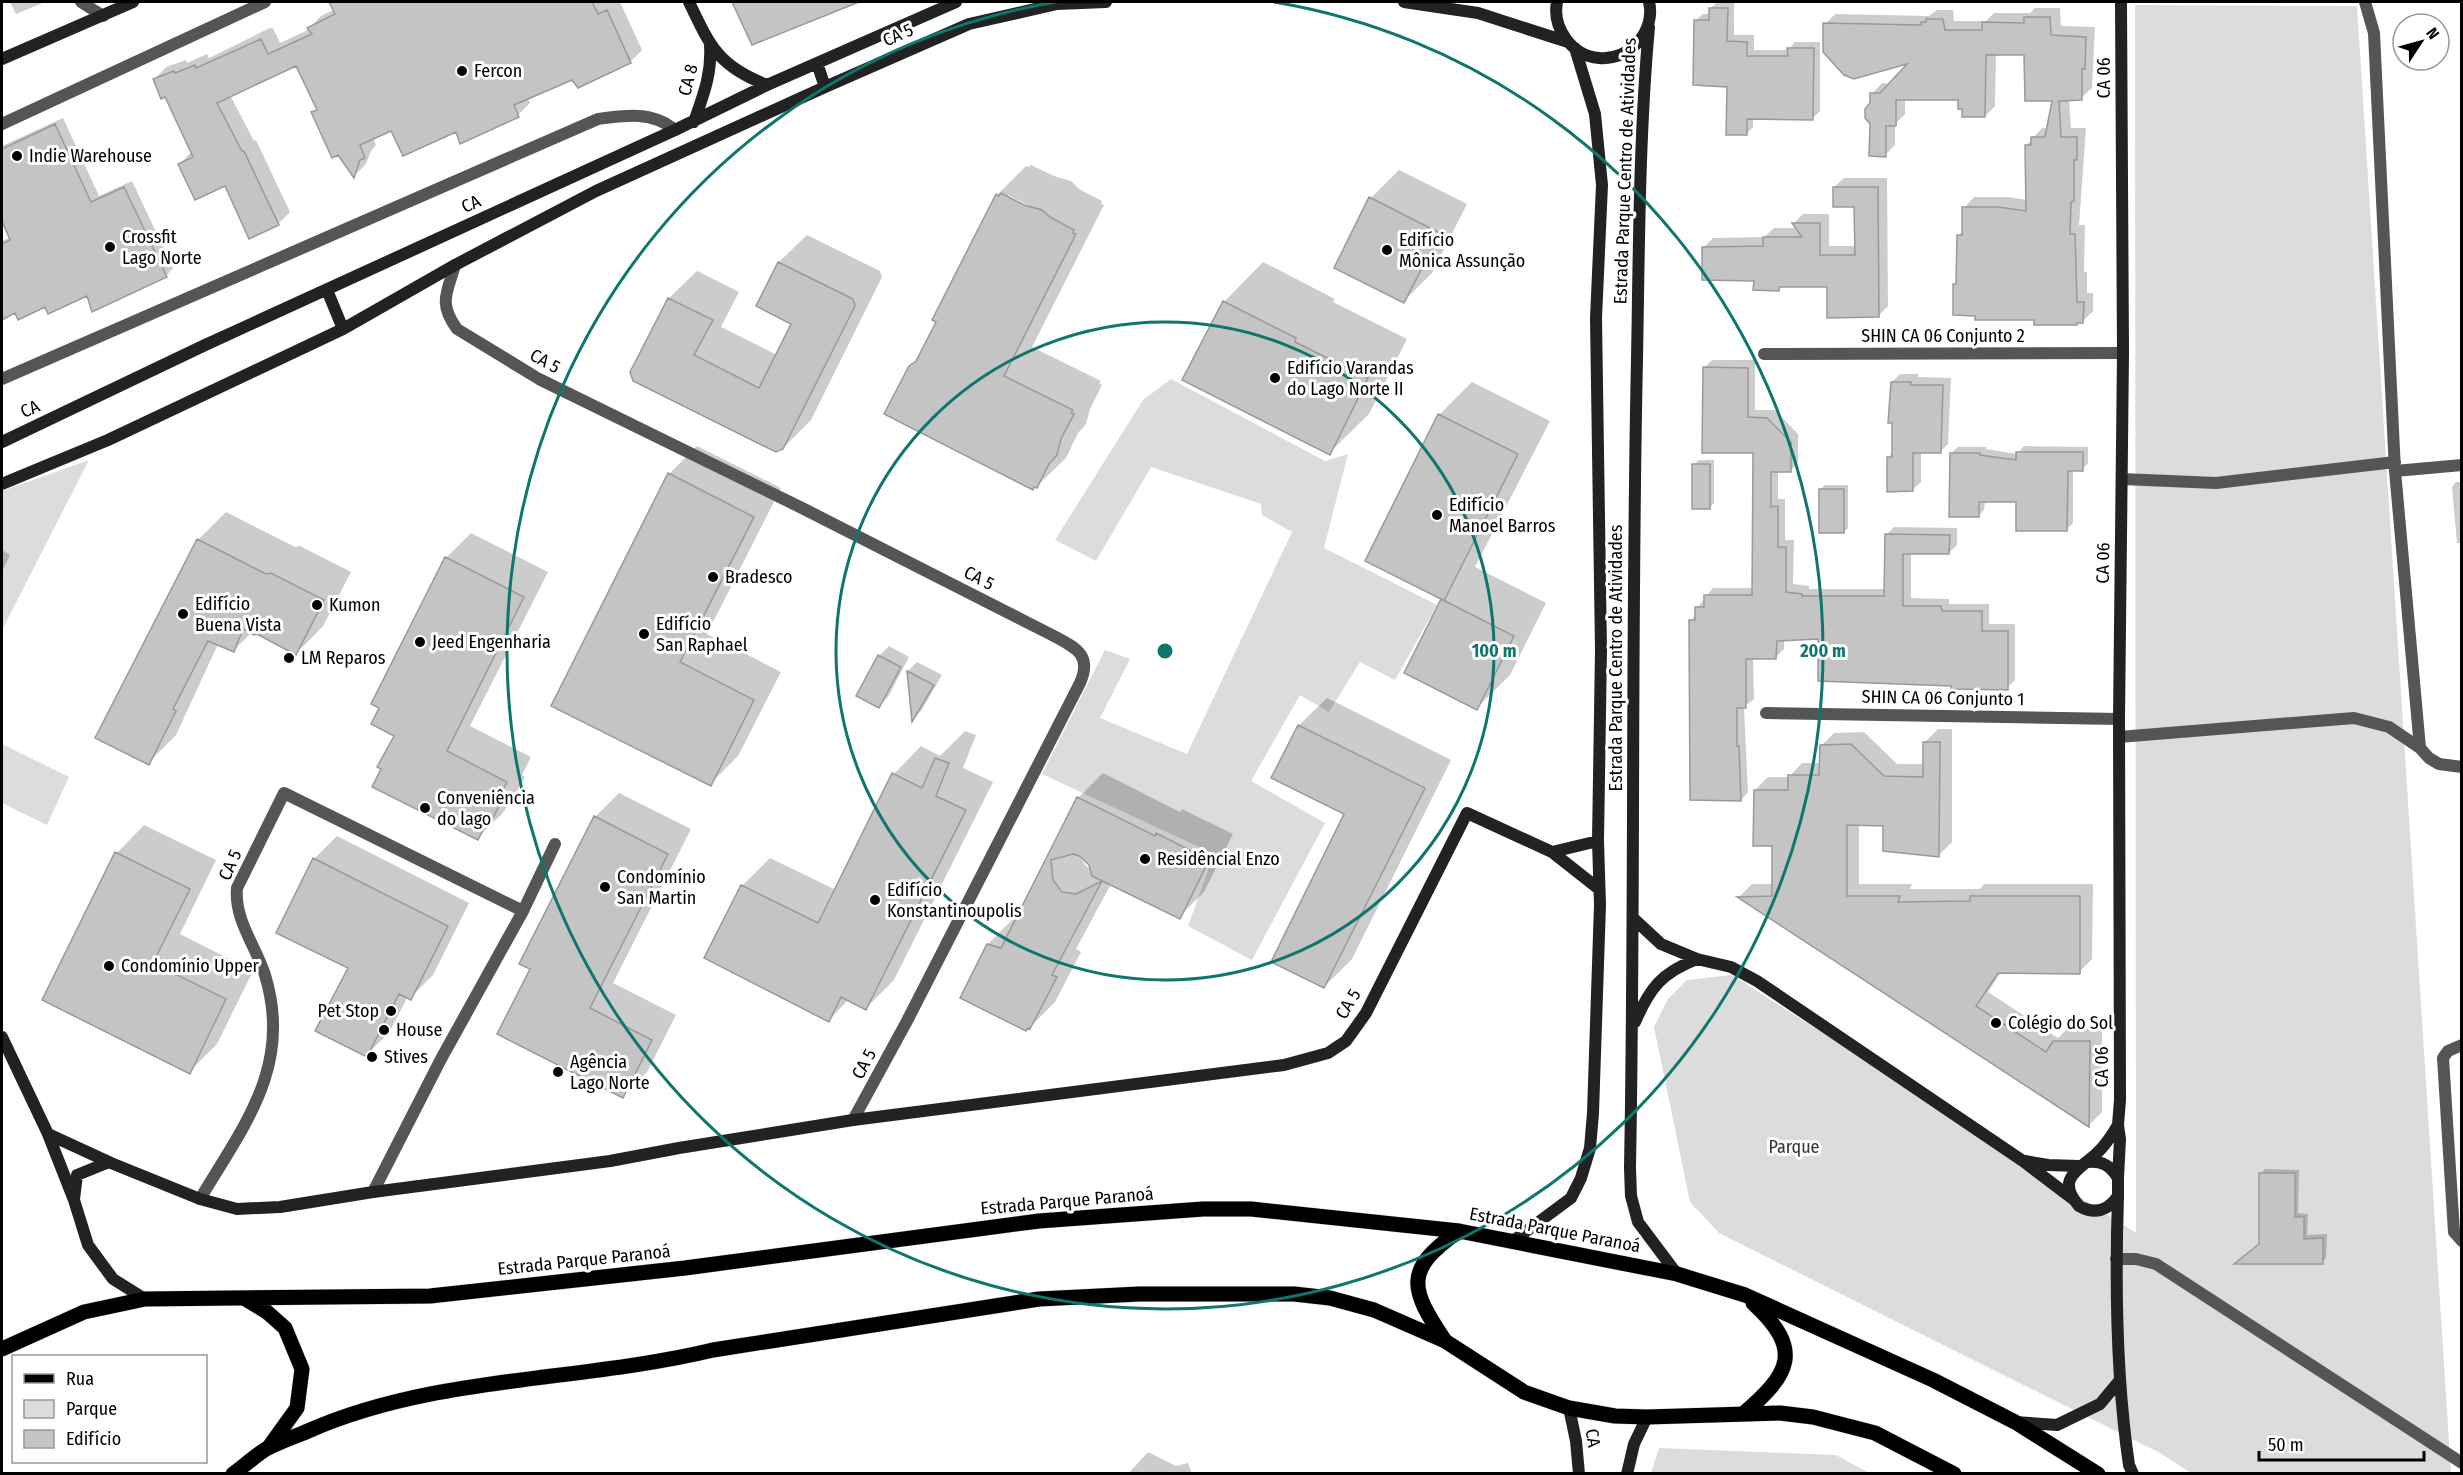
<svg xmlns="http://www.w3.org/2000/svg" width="2463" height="1475" font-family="'Fira Sans Condensed',sans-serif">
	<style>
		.green { fill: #dcdcdc }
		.shadow { fill: #0003; fill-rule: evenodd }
		.building { fill: #c4c4c4; stroke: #999; stroke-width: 1.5 }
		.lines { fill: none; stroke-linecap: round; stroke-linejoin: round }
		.primary-casing { stroke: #dbdbdb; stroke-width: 16 }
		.street { stroke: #555; stroke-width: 12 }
		.secondary { stroke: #222; stroke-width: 12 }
		.primary { stroke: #000; stroke-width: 15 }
		.ring { fill: none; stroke: #0f766e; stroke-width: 3 }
		.poi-dot { fill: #000; stroke: #fff; stroke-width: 2 }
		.labels { text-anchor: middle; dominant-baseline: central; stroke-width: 6; stroke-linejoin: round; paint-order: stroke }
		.street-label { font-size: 18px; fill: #000; stroke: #fff }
		.poi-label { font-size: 18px; fill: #000; stroke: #fff; text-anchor: start }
		.park-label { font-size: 18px; fill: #333; stroke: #fff }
		.centre { fill: #0f766e; stroke: #fff; stroke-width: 3 }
		.ring-label { font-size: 18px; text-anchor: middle; font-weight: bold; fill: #0f766e; stroke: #fff; stroke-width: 6; stroke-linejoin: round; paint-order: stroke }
	</style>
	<rect width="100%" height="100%" fill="#fff"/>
	<!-- green -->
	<path class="green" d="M2135 5 2357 6 2451 1473H2191L2160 1453 1719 1233 1690 1202 1654 1027 1668 999 1687 980 1732 975 2136 1233Z
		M1171 379 1325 461 1348 454 1324 548 1437 605 1395 680 1360 662 1329 712 1300 695 1251 781 1325 823 1252 960 1188 926 1214 854 1042 774 1105 650 1130 659 1100 718 1187 754 1292 532 1262 515 1261 504 1151 467 1096 561 1055 540 1143 400Z
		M89 460 2 630V491Z
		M2 744 69 777 47 825 2 803Z
		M1659 1448 1836 1455 1869 1473H1651Z"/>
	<!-- shadow -->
	<path class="shadow" d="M10 2H45L16 14Z
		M332 2H620L642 50 630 62 572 78 528 98 530 103 518 115 457 130 392 129 373 138 376 145 371 151 366 164 355 175 313 113 317 108 297 64 230 95 254 141 256 140 290 212 278 224 226 184 180 164 192 151 166 95 155 79 166 67 186 60 187 63 207 54 209 58 270 28H273L280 43 310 29 309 28 321 16 335 9Z
		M734 2H852L848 5 753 43Z
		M1717 2H1734V35H1754V50H1788L1795 42H1820V111L1813 118 1753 117V127L1746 134 1728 85 1695 21 1703 14H1710V9Z
		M2035 8H2060L2061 26 2095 27 2092 88 2081 98 2069 99 2071 128H2086L2079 225H2085L2084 272H2087V293H2093V311L2083 321 1976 314 1954 285 1958 281V236L1964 230V208L1974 197H2008L2027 200 2026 146 2042 128H2049L2054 100 2026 54 1996 53 1995 106 1985 116 1964 108 1959 98H1905V114L1895 124V145L1885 155 1871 104 1872 94 1882 83 1891 84 1912 61 1825 24 1835 14 1929 16 1937 10H1953L1954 21H1986L1994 13H2030Z
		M63 118 99 196 132 181 173 268 166 276 16 311 6 316 2 308V241L11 237 2 218V146Z
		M1031 165 1054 176 1071 181 1079 189 1102 201 1101 204 1104 205 1032 347 1101 381 1099 383 1102 385 1090 409 1086 424 1078 433 1066 458 1036 487 910 367 919 358 997 195 1026 166 1029 167ZM1008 195 1031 207 1030 209 1008 198Z
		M1399 170 1467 204 1432 273 1404 301 1371 198Z
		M1844 178H1887L1888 306 1878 316 1828 286 1782 285 1778 289 1756 279 1704 247 1713 238 1764 237 1774 228H1797L1794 223 1803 214H1829V246H1856V205L1834 187Z
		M807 235 880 271 882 277 811 420 783 448 634 380 669 298 697 271 739 292 721 327 777 355 793 323 758 305 779 262Z
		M1263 262 1335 299 1333 302 1407 339 1369 414 1329 453 1224 302Z
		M1712 360H1755V410H1775L1798 434V463L1790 471 1778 470V499H1785V540H1794L1793 584 1809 586V589H1886V535L1894 527 1957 528V545L1949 553H1911V598L1949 599V604H1989V624H2015V680L2007 688 1953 684 1819 638 1784 639V649L1776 657H1753L1754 699 1744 707 1748 792 1741 800 1690 621 1697 614V608L1713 588H1753L1754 451 1704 368Z
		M1900 374H1918V377L1951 378 1948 444 1940 452H1921V482L1912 490 1888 458 1893 452 1892 382Z
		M1472 382 1550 421 1475 567 1546 603 1510 675 1477 708 1443 599 1367 560 1439 415Z
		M697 446 781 488 707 634 781 672 738 756 710 784 553 705 669 474Z
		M2024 446 2088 447V463L2082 469H2073V523L2067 529 2017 501 1985 500 1984 510 1978 516 1951 453 1958 447H1986V449L2017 454Z
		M1698 460H1714V503L1709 508 1694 465Z
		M2456 482H2462V543H2457L2452 487Z
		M1825 485H1848V528L1844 532 1821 489Z
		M226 512 295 547 300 546 351 572 323 626 296 654 257 632H252L233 651 218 644 176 735 148 763 198 540Z
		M471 533 548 572 470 726 531 757 522 775 525 777 514 797 502 814 477 838 396 735 446 558Z
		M2 550 10 555 2 572Z
		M889 646 909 657 888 697 879 706 858 695 879 656Z
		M917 662 942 675 921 711 913 718 908 671Z
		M1327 698 1451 760 1352 959 1324 987 1346 814 1273 777 1299 725Z
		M1938 729H1952V842L1939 855 1884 824H1859V884H1912L1910 889H1980L1984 884H2093L2092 959 2079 972H2001L1988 992 2058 1038 2068 1028 2102 1029V1112L2089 1125 1740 896 1752 884H1773L1774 844 1755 790 1768 777H1789L1802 763H1821V746L1834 733 1864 732 1897 764H1924L1925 742Z
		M965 731 976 735 963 768 993 782 894 980 866 1008 849 999 829 1020 742 886 770 858 836 890 894 774 921 746 940 756Z
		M1103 773 1180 812 1182 809 1233 834 1204 892 1179 917 1111 884 1076 949 1081 952 1055 1002 1030 1027 988 944 1013 919 1016 920 1078 798ZM1076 853 1091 864 1092 868 1087 867Z
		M619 793 691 829 613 983 676 1015 647 1072 622 1096 532 968 595 817Z
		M144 825 216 860 180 934 253 971 217 1044 189 1072 44 999 117 853Z
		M337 836 469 903 433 975 410 998 408 996 389 1033 366 1055 350 967 314 859Z
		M2265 1169 2299 1170 2298 1213 2308 1214 2307 1235 2327 1234 2326 1258 2322 1263 2260 1244 2261 1174Z
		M1148 1452 1176 1466 1188 1463 1192 1474H1128Z"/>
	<!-- building -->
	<path class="building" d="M329 2H592L598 14 607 10 631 63 578 88 572 80 514 105 519 117 460 144 456 132 403 156 391 131 360 145 365 158 360 160 354 178 338 155 332 158 311 112 317 110 296 66 217 103 242 151H244L279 225 249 239 225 186 195 200 178 164 193 157 165 97 161 99 153 79 174 71 175 73 195 65 196 68 261 39 268 54 312 34 307 28 335 14Z
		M732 2H859L752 45Z
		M1709 8H1728L1727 41 1747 42V56H1788L1787 48H1814L1813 120 1747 119V135H1726L1727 87 1693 85 1694 20H1709Z
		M2024 17H2050L2051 35 2086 37 2085 69H2082V100L2059 101 2061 137H2077V160H2074V201L2071 202 2070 234H2075L2077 302H2084L2083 323H2077V325H2034V320H1975V316L1953 315V284H1956L1957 235H1962V207H1998L2026 211 2025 145H2031V137H2045L2052 101H2025L2024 55H1986L1985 117H1962V109H1958V100H1896V126H1886V157L1869 156 1870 124 1865 118V109L1870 103V93H1880L1907 64 1854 79 1844 75 1823 52V23L1921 25V22H1926V19H1943L1945 30H1982V22L2024 23Z
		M55 124 91 202 124 187 167 277 92 312 87 296 48 314 45 307 18 320 15 313 2 320V244L10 240 2 221V149Z
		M1833 187H1878L1879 317 1827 318V287H1779V291L1753 290 1754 281 1702 280V247L1763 246V237H1802L1792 223H1820V255H1855L1854 207H1833Z
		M1001 193 1024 205 1042 210 1050 217 1074 230 1073 233 1076 234 1004 376 1073 410 1071 413 1074 414 1061 439 1057 455 1049 464 1037 488 1034 487 1033 490 884 414 909 366 916 361 936 322 932 320 996 194 999 196Z
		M1369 197 1440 233 1404 303 1334 268Z
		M778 262 853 299 855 306 783 449 776 452 633 381 630 372 668 298 713 320 694 355 759 388 791 324 756 306Z
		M1223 301 1296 338 1295 342 1368 378 1330 455 1182 380Z
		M1703 367 1748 368V417L1767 418 1791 442V472H1771V507L1778 506V547H1786V592L1802 594V596H1884L1885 534 1950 535 1949 554H1903V606H1941L1942 611H1982V631H2008V690L1951 689V686L1818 681V639L1777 641 1776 659H1746V708H1737V746H1739L1741 801 1690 800 1689 620H1695V607H1704V595H1752L1753 453H1702Z
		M1891 382H1911V385H1943L1941 453H1913V491L1887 492V457H1892V423H1888Z
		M1438 414 1518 454 1444 601 1441 599 1514 636 1477 710 1404 673 1441 599 1365 561Z
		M2016 452H2083V471H2068L2067 531H2016V502H1979V517H1949L1950 453H1980V455L2016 460Z
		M1692 464H1710V509H1692Z
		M668 473 754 517 680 662 754 700 711 786 551 706Z
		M1819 489H1844V533H1819Z
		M197 539 266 574 271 573 324 600 296 655 257 634 254 635 243 629 234 652 208 641 173 709 176 711 149 765 95 738Z
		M445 557 524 597 447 751 507 782 498 800 501 802 490 824 487 822 478 840 372 787 381 769 377 767 394 736 371 724 379 708 371 704Z
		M878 655 901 667 879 708 856 696Z
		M907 671 934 685 912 722Z
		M1298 725 1425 788 1324 988 1271 962 1344 814 1271 778Z
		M1923 742H1940L1939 857 1883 851V826L1847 825V896H1900L1898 902 1970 901V896H2080V974L1998 973 1976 1006 2046 1052 2053 1041H2090L2089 1127 1737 897 1772 896V846H1753L1754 790H1788V775H1819L1820 745 1851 744 1884 776 1923 777Z
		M935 758 949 763 936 796 966 810 866 1010 841 997 829 1022 704 958 741 885 818 923 892 773 922 788Z
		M1077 797 1155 836 1156 833 1209 860 1180 919 1092 876 1089 865 1079 856 1073 854 1051 860 1053 880 1062 892 1076 894 1102 881 1052 975 1057 977 1030 1029 1028 1028 1026 1031 960 998 987 944 1001 948Z
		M594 816 668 854 590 1008 652 1040 623 1098 497 1034 530 969 519 964Z
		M115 852 190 889 153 963 226 999 190 1074 42 1000Z
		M313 858 448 926 411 1000 399 994 367 1057 315 1031 348 968 276 933Z
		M2259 1173H2295V1217H2304V1239L2323 1238V1264H2234L2259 1244Z"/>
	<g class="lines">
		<defs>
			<path id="primary" d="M244 1298 267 1312 285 1328 302 1369 297 1408 269 1447
				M1445 1341C1410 1289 1403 1270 1459 1231
				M2 1349 84 1312 145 1299 430 1296 685 1268 1039 1221 1203 1209H1251L1459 1231 1677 1274 1745 1295 1933 1380 2015 1422 2098 1474
				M1743 1414C1790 1374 1804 1350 1753 1303
				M233 1474C244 1466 255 1456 266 1449 279 1442 294 1437 308 1431 435 1375 580 1382 713 1350L1039 1299 1139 1294H1294L1330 1298 1374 1310 1445 1341 1524 1392 1569 1408 1615 1416 1647 1417 1780 1413 1813 1417 1875 1433 1954 1474"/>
		</defs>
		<!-- primary casing -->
		<use href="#primary" class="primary-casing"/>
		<!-- street -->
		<path class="street" d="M81 2 103 16
			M2365 2 2374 33 2395 471 2420 748
			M2 124 265 2
			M455 265C447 293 438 303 457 329L539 379 806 510 1052 635C1074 647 1093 654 1080 683L907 1021 853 1120
			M1764 354 2123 353
			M2 379 598 119C626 115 653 111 675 130
			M2395 471 2462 465
			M2122 479 2216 483 2395 462
			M1766 713 2119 719
			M2119 737 2354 718 2389 727 2420 748 2429 758 2439 764 2462 767
			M2462 1045 2448 1051 2443 1058 2454 1232 2462 1241
			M373 1192 441 1059 523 911 555 844
			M200 1199C244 1125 293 1066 265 975 256 946 234 920 237 888L284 793 523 911
			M2116 1259H2136L2156 1264 2462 1463"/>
		<!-- secondary -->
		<path class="secondary" d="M689 2C710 46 718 66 767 85
			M1404 2 1478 13 1568 42
			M1557 2C1552 28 1572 56 1599 58 1630 61 1656 31 1649 2
			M1649 27C1639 138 1639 249 1637 360 1631 629 1635 899 1630 1168L1631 1196 1638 1222 1677 1274
			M2 59 133 2
			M817 63 825 87
			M694 122C703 96 712 74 710 46
			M327 290 343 329
			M2 442 203 346 675 130 767 85 956 2
			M2 484 108 440 343 329 455 265 596 191 825 87 969 24 1057 4 1106 2
			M1552 852 1598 841
			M1634 919 1661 944 1697 959 1731 967 1757 981 2023 1161 2073 1199
			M1635 1022C1650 988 1661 973 1697 959
			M2 1037 48 1134 74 1200 88 1245 113 1279 145 1299
			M48 1134 111 1163 200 1199 237 1209 280 1207 373 1192 610 1161 679 1148 853 1120 1284 1065 1328 1053 1346 1041 1366 1013 1467 813 1552 852 1599 889
			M2025 1161 2048 1165 2079 1166
			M2088 1162C2102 1161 2110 1165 2118 1178V1196C2108 1211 2095 1215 2079 1206 2055 1178 2079 1170 2097 1153 2106 1145 2112 1135 2118 1125
			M2118 1178 2120 1139 2118 1125 2120 1100 2119 719 2123 353 2121 2
			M2118 1196C2115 1285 2116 1377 2129 1465L2133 1474
			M74 1199 77 1175 109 1162
			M1513 1241 1571 1198 1581 1178 1590 1148 1593 1113 1600 905 1598 841 1601 650 1596 318 1602 185 1595 114 1575 48
			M1569 1408 1576 1441 1579 1474
			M2015 1422 2057 1425 2100 1404 2120 1380
			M1627 1474 1634 1444 1647 1417"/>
		<!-- primary -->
		<use href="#primary" class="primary"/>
	</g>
	<!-- distance rings -->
	<g class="ring">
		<circle cx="1165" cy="651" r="329"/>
		<path d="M1274 2A658 658 0 1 1 1056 2"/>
	</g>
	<!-- markers -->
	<g class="poi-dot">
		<circle cx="462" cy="71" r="6"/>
		<circle cx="17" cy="156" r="6"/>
		<circle cx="110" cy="247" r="6"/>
		<circle cx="1387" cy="250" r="6"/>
		<circle cx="1275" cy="378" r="6"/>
		<circle cx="1437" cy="515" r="6"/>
		<circle cx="713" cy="577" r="6"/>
		<circle cx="317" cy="605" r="6"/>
		<circle cx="183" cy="614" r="6"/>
		<circle cx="644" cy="634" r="6"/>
		<circle cx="420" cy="642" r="6"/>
		<circle cx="289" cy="658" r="6"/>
		<circle cx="425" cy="808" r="6"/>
		<circle cx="1145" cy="859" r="6"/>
		<circle cx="605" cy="887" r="6"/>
		<circle cx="875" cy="900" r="6"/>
		<circle cx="109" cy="966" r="6"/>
		<circle cx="391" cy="1011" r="6"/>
		<circle cx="1996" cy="1023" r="6"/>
		<circle cx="384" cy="1030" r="6"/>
		<circle cx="372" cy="1057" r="6"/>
		<circle cx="558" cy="1072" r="6"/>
	</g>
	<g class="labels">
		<!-- street labels -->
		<g class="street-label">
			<text transform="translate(898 35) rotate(-24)">CA 5</text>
			<text transform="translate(2104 78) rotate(-90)">CA 06</text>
			<text transform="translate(688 80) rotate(-75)">CA 8</text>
			<text transform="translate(1625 171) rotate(-88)">Estrada Parque Centro de Atividades</text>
			<text transform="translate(471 204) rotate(-25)">CA</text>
			<text x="1943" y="336">SHIN CA 06 Conjunto 2</text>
			<text transform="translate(545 361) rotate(29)">CA 5</text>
			<text transform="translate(30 409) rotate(-25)">CA</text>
			<text transform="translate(2103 563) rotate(-89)">CA 06</text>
			<text transform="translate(979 578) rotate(27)">CA 5</text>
			<text transform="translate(1616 658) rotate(-90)">Estrada Parque Centro de Atividades</text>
			<text transform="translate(1943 698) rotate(1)">SHIN CA 06 Conjunto 1</text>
			<text transform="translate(230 865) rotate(-66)">CA 5</text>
			<text transform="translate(1348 1004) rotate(-59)">CA 5</text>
			<text transform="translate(864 1064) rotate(-62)">CA 5</text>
			<text transform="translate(2102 1067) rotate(-90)">CA 06</text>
			<text transform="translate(1067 1201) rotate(-5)">Estrada Parque Paranoá</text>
			<text transform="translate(1555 1230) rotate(11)">Estrada Parque Paranoá</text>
			<text transform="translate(584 1260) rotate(-6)">Estrada Parque Paranoá</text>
			<text transform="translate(1593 1438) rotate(81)">CA</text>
		</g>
		<!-- poi labels -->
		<g class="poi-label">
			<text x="474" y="71">Fercon</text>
			<text x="29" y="156">Indie Warehouse</text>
			<text x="122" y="237">Crossfit<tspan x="122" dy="21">Lago Norte</tspan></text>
			<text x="1399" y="240">Edifício<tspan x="1399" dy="21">Mônica Assunção</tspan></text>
			<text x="1287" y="368">Edifício Varandas<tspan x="1287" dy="21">do Lago Norte II</tspan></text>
			<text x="1449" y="505">Edifício<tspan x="1449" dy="21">Manoel Barros</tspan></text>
			<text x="725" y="577">Bradesco</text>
			<text x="195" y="604">Edifício<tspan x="195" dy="21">Buena Vista</tspan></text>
			<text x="329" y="605">Kumon</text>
			<text x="656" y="624">Edifício<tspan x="656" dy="21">San Raphael</tspan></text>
			<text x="432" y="642">Jeed Engenharia</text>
			<text x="301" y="658">LM Reparos</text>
			<text x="437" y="798">Conveniência<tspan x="437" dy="21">do lago</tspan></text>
			<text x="1157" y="859">Residêncial Enzo</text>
			<text x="617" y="877">Condomínio<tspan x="617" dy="21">San Martin</tspan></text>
			<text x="887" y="890">Edifício<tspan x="887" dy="21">Konstantinoupolis</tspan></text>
			<text x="121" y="966">Condomínio Upper</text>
			<text x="379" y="1011" text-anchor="end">Pet Stop</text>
			<text x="2008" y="1023">Colégio do Sol</text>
			<text x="396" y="1030">House</text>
			<text x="384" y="1057">Stives</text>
			<text x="570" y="1062">Agência<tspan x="570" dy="21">Lago Norte</tspan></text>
		</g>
		<!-- park labels -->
		<g class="park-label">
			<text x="1794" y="1147">Parque</text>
		</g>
	</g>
	<circle cx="1165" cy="651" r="9" class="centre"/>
	<g class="ring-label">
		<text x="1494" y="657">100 m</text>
		<text x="1823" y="657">200 m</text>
	</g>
	<!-- border -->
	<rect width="2463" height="1475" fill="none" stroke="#000000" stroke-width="6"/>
	<!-- legend -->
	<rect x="12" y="1355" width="195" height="108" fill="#ffffff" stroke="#999999" stroke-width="1.5"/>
	<rect x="24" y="1374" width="30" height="9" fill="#000000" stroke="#999999" stroke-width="1.5"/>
	<text x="66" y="1385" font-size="18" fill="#000000">Rua</text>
	<rect x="24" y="1400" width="30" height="18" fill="#dcdcdc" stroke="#999999" stroke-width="1.5"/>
	<text x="66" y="1415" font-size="18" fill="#000000">Parque</text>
	<rect x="24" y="1430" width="30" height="18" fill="#c4c4c4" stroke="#999999" stroke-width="1.5"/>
	<text x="66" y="1445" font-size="18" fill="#000000">Edifício</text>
	<!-- north arrow -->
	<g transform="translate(2421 42) rotate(54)"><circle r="28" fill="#ffffff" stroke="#999999" stroke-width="1.5"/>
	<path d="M0-4.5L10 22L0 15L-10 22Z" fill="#000000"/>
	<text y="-9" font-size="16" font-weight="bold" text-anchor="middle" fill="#000000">N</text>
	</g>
	<!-- scale -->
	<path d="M2259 1451v9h165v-9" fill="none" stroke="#000000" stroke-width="3"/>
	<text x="2268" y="1451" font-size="18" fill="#000000" stroke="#ffffff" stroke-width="4.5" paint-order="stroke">50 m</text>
</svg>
